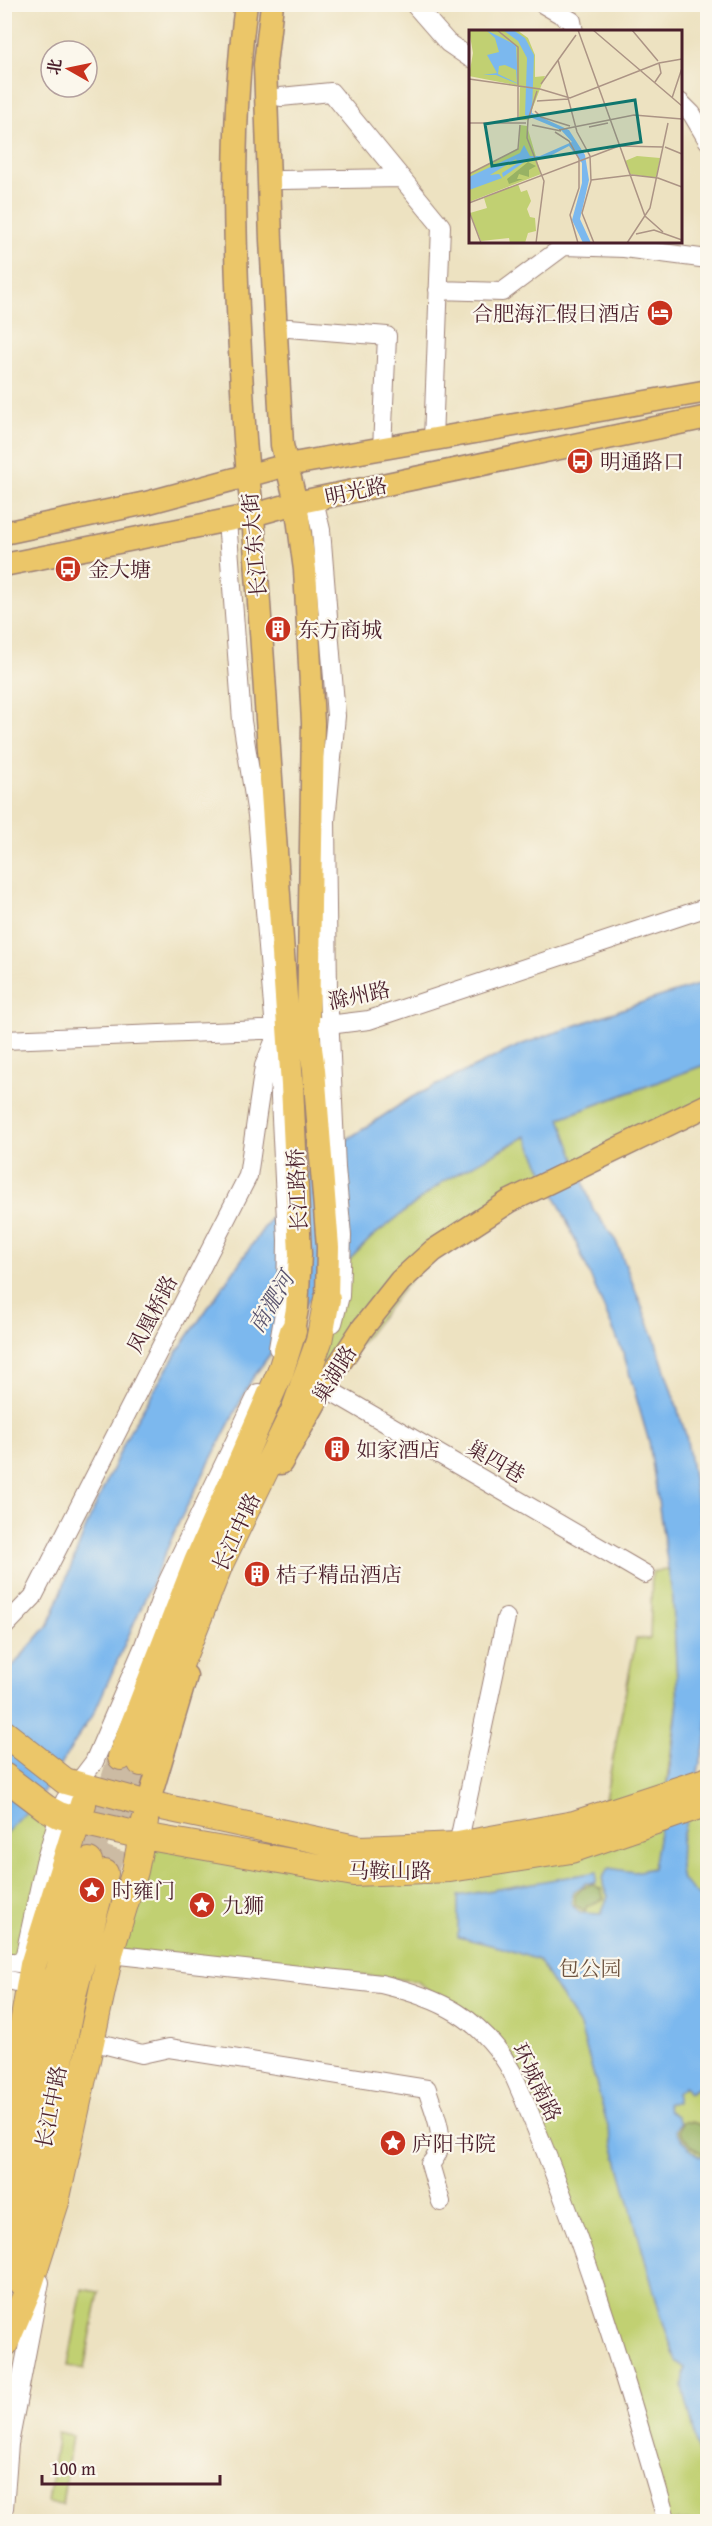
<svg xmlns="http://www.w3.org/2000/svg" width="712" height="2526" font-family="'Gentium Book Plus','Noto Serif SC',serif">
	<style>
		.green { fill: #c1d072; stroke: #86784e; stroke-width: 1.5 }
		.forest { fill: #98b264; stroke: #716848; stroke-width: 1.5 }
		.water { fill: #7bb8ee; stroke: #626c8c; stroke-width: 1.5 }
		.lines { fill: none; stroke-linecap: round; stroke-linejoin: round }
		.highway-tunnel { stroke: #ccbba3; stroke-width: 26; stroke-dasharray: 26 13; stroke-linecap: butt }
		.minor-casing { stroke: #9c8076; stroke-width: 20 }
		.major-casing { stroke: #9c8076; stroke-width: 25 }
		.highway-casing { stroke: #9c8076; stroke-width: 28 }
		.minor { stroke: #fff; stroke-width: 18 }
		.major { stroke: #ebc669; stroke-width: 22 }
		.highway { stroke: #ebc669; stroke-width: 26 }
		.labels { text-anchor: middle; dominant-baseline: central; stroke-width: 4.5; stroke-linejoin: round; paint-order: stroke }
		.poi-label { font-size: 21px; fill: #4a1f2b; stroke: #fbf7ec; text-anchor: start }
		.street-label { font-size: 21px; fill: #4a1f2b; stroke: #fbf7ec }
		.park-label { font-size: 21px; fill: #6e5440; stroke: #fbf7ec }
		.water-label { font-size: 22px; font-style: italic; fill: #5b556f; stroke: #fbf7ec }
		.inset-road { fill: none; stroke: #ac9485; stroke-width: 1.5 }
		.view { fill: #0f766e; fill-opacity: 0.15; stroke: #0f766e; stroke-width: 3 }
		.inset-edge { fill: none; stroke: #4a1f2b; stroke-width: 3 }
	</style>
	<rect width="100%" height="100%" fill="#fbf7ec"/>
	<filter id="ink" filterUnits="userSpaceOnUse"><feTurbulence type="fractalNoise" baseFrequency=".0167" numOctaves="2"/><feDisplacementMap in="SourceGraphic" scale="12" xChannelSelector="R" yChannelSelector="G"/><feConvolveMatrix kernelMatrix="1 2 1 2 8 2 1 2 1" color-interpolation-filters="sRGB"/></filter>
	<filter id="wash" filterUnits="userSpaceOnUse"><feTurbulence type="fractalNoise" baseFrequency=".008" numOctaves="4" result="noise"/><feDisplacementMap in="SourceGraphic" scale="24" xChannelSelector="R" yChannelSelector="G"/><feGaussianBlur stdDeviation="1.35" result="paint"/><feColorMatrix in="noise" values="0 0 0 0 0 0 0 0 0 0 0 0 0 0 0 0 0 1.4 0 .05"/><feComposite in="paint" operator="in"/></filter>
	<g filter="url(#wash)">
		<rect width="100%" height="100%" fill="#ede2c1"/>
		<!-- green -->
		<path class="green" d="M707 1064V1105L433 1251 292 1431 341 1268 372 1237 444 1181 560 1118Z
			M668 1569 673 1600 678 1702 665 1794 602 1815 636 1638 650 1639 652 1572Z
			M5 1777 59 1815 23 1965 5 1961Z
			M707 1803V2521H665L552 2162 489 2030 416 1981 111 1950 143 1836 354 1873Z
			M82 2289 99 2292 84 2369 68 2366Z
			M58 2432 72 2435 62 2505 48 2503Z"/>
		<!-- forest -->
		<path class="forest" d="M592 1884 601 1889 604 1899 587 1906 585 1911 575 1905V1895L584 1887Z
			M682 2122C708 2120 707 2135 707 2156L691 2147 679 2130Z"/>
		<!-- water -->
		<path class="water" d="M707 982V1064L560 1118 593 1209 616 1241 655 1340 686 1435 707 1560V1735L681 1842 680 1869 682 1880 707 1904V2082L689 2093 684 2087 677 2093V2103H667L669 2111 677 2116 680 2123 676 2130 690 2150 707 2159V2476L703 2470 683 2387 685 2368 676 2361 659 2310 580 2026 538 1960 503 1948 458 1937V1896L597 1872 596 1883H586L573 1893 571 1903 580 1913 601 1914 608 1896C602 1886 600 1878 609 1868L634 1872 653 1868 671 1762 678 1702 673 1600 649 1442 624 1355 566 1219 526 1136 444 1181 372 1237 311 1298 252 1379 179 1522 95 1711 37 1801 5 1834V1675L49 1624 88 1522 130 1430 177 1352 270 1219 320 1157 412 1097 520 1045 637 1004Z"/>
	</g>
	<g filter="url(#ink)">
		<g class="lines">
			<!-- highway-tunnel -->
			<path class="highway-tunnel" d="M89 1861 121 1757
				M105 1873 141 1763"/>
			<defs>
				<path id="minor" d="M414 4 448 43 470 58
					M543 4 572 21 574 32
					M281 97 331 92 441 226 433 440
					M680 102 692 114 708 141
					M281 180 402 178
					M438 290 502 292 564 246 624 248 708 259
					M289 328 387 336 382 449
					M314 500 321 530 336 716 326 821 328 991 336 1168 342 1236 340 1296 333 1323
					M227 520 242 721 257 815 279 1078 287 1240 286 1301 278 1348
					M320 1026 369 1020 708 907
					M4 1040 287 1029
					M317 1397 324 1387 645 1574
					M4 1627 33 1597 248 1176 264 1066 273 1044
					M458 1845 506 1618
					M25 1954 45 1862 59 1815 65 1800 94 1762 143 1648 165 1587 258 1393
					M110 1954 381 1984C439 1998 482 2017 512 2072 577 2218 623 2368 667 2522
					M4 1961 33 1965
					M4 1979 29 1985
					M91 2041 142 2054 169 2048 427 2089C434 2113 451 2143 430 2164L441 2202
					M4 2508 9 2444 40 2282"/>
				<path id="major" d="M246 4C231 119 234 236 240 351 243 406 245 461 253 515L292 1085 300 1254 297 1309 293 1331
					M272 4 265 65 271 240 282 445 296 503 305 570 313 723 308 1027 314 1070 328 1247 327 1299
					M4 533 146 503 287 465 708 391
					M4 565 253 515 296 503 708 417
					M281 1463 324 1387 362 1329 400 1281 433 1251 510 1201 708 1105
					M148 1804 186 1676"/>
				<path id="highway" d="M4 1733 65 1781 148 1804 360 1849 458 1845 574 1824 708 1780
					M121 1757 197 1562 280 1373 293 1331
					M141 1763 220 1564 294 1411 319 1341 327 1299
					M4 1776 46 1808 59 1815 78 1821 143 1836 354 1873 450 1869 571 1850 708 1803
					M4 2136 33 1965 83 1804
					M4 2241 47 2013 89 1861
					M17 2280 73 1995 105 1873
					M5 2344 28 2290 56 2202 111 1950 135 1871 145 1821"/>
			</defs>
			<!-- minor casing -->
			<use href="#minor" class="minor-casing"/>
			<!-- major casing -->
			<use href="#major" class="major-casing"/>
			<!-- highway casing -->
			<use href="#highway" class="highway-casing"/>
			<!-- minor -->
			<use href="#minor" class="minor"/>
			<!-- major -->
			<use href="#major" class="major"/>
			<!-- highway -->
			<use href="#highway" class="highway"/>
		</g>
	</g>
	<!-- icons -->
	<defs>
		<symbol id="hotel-disc" viewBox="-11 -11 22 22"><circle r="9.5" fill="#c8321e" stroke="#fbf7ec"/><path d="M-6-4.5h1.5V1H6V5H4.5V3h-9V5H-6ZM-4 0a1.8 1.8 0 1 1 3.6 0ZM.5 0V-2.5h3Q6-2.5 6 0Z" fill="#fff"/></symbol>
		<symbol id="bus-disc" viewBox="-11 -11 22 22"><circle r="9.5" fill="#c8321e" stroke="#fbf7ec"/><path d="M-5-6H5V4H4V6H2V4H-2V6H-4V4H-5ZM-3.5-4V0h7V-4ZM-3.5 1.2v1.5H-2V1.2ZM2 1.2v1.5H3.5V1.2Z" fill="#fff"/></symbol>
		<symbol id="building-disc" viewBox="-11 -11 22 22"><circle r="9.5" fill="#c8321e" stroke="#fbf7ec"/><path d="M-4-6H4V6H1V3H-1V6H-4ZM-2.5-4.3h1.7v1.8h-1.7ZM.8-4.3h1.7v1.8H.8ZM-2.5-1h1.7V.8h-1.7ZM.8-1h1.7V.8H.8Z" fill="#fff"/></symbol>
		<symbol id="sight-disc" viewBox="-11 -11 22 22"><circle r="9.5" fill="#c8321e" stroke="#fbf7ec"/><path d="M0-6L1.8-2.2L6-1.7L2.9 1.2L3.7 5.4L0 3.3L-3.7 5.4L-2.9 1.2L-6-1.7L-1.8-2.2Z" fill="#fff"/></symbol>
	</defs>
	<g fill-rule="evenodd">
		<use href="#hotel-disc" x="645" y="298" width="30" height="30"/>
		<use href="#bus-disc" x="565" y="446" width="30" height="30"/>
		<use href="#bus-disc" x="53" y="554" width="30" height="30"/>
		<use href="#building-disc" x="263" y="614" width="30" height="30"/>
		<use href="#building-disc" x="322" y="1434" width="30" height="30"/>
		<use href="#building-disc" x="242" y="1559" width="30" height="30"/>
		<use href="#sight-disc" x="77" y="1875" width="30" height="30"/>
		<use href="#sight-disc" x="187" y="1890" width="30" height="30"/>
		<use href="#sight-disc" x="378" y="2128" width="30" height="30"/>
	</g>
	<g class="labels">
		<!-- poi labels -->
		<g class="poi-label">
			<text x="640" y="313" text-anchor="end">合肥海汇假日酒店</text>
			<text x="600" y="461">明通路口</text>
			<text x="88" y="569">金大塘</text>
			<text x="298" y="629">东方商城</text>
			<text x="356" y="1449">如家酒店</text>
			<text x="276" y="1574">桔子精品酒店</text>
			<text x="112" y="1890">时雍门</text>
			<text x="222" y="1905">九狮</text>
			<text x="412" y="2143">庐阳书院</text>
		</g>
		<!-- street labels -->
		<g class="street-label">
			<text transform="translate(356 491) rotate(-12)">明光路</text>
			<text transform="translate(254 545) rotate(-95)">长江东大街</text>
			<text transform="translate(359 995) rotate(-12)">滁州路</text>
			<text transform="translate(297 1190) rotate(-93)">长江路桥</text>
			<text transform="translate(152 1314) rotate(-63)">凤凰桥路</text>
			<text transform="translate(334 1374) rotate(-58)">巢湖路</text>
			<text transform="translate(496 1461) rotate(30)">巢四巷</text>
			<text transform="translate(236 1532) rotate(-65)">长江中路</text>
			<text x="390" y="1870">马鞍山路</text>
			<text transform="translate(537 2082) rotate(64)">环城南路</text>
			<text transform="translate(51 2107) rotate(-79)">长江中路</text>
		</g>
		<!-- park labels -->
		<g class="park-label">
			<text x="590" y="1968">包公园</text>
		</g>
		<!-- water labels -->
		<g class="water-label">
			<text transform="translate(271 1302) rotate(-59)">南淝河</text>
		</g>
	</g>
	<!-- overview -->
	<g transform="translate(469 30)">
		<rect width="213" height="213" fill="#ede2c1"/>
		<path d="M0 0H48L59 8 66 25V47L76 46 59 90H50L51 56 0 46 4 23ZM51 95 58 96 72 144 0 172V144L50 118ZM168 126 191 128 187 148 161 144 156 131ZM49 154 52 162 58 160 62 171 58 179 61 187 66 188 67 201 59 203 56 213H41L40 208 12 211 1 183 18 178 15 168Z" fill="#c1d072"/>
		<path d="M59 132 67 136 60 140V147L50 144 48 149H54L40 154 38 149Z" fill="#98b264"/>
		<path d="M17 0 47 15 49 54 27 45H14L28 43 18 25 30 22 26 8ZM36 35 47 40 48 53 29 44 30 36ZM34 0H44L56 8 65 25 63 83 100 100 116 125 120 150 111 189 122 213H114L103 190 113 153V133L100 116 77 128H61L34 147 33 143 49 133 47 129 21 145 30 144 33 148 0 160V147L51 123 55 115 61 126H71L103 112 92 100 56 85 58 28 49 11Z" fill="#7bb8ee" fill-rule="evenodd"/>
		<path class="inset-road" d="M28 0 49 17V90M109 0 176 186 194 202M124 0 213 76M163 0 189 31M89 30 108 102 121 126 122 151 113 183 125 213M0 49 71 59 101 68 190 33 213 29M186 52 192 43 190 33M72 54 107 5M203 68 213 38M68 71 99 69M66 81 72 87 101 96M0 93H57M63 95 92 101M120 97 139 93M90 100 165 85 213 89M86 102 100 111 110 129V158L101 185 109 213M149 116 194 117M196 117 213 124M0 144 49 119 51 95M122 150 163 145 189 148 213 157M0 173 150 116M0 181 12 213M167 204 185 200 213 210M67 213 75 151 58 108 59 90 68 61M158 213 181 178 199 93"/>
		<path class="view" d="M166 70 172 112 23 136 16 94Z"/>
		<rect width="213" height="213" class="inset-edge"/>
	</g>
	<!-- margin -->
	<rect width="712" height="2526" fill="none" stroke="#fbf7ec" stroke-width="24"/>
	<!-- north arrow -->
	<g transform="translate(69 69) rotate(279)"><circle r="28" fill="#fbf7ec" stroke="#b4a19f" stroke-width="1.5"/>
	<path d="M0-4.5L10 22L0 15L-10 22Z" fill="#c8321e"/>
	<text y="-9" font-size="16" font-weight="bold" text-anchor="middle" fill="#4a1f2b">北</text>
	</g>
	<!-- scale -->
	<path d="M42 2475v9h178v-9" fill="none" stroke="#4a1f2b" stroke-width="3"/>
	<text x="51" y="2475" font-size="18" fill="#4a1f2b" stroke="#fbf7ec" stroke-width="4.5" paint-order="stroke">100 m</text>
</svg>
